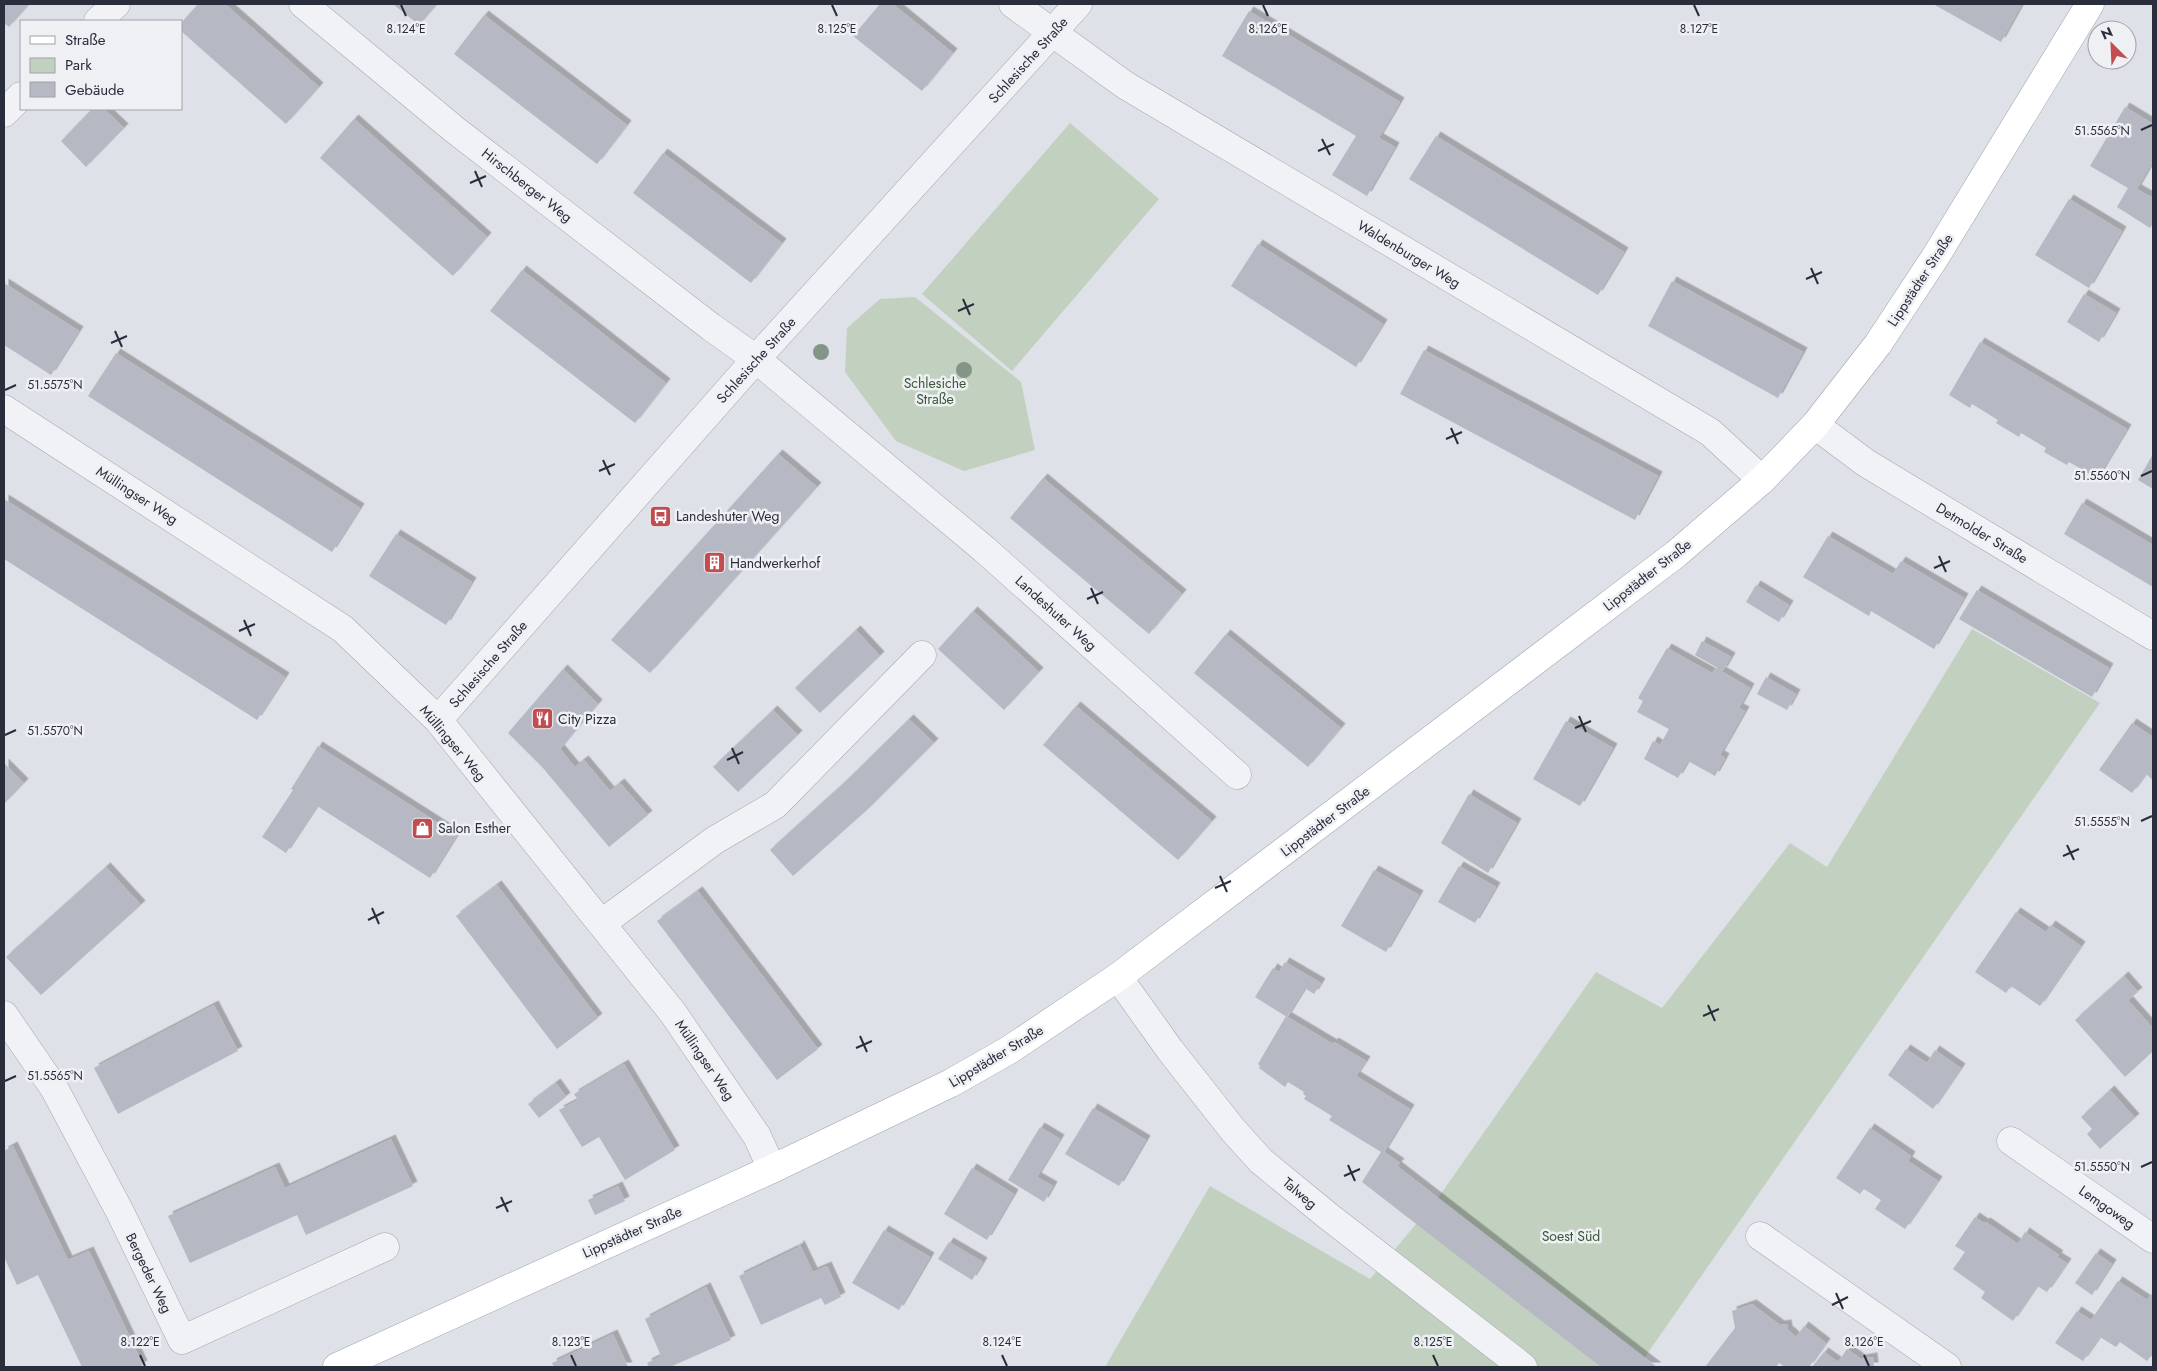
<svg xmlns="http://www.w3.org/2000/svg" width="2157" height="1371" font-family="Jost,sans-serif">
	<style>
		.green { fill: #c2d0c0 }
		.building { fill: #b6b9c3; filter: url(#shadow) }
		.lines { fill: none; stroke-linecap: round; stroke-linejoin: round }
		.minor-casing { stroke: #a4a7b0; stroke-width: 29 }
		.major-casing { stroke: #9fa4b1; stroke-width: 29 }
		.minor { stroke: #f1f2f5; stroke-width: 28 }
		.major { stroke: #fff; stroke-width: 28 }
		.tree { fill: #839586 }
		.ticks { fill: none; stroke: #292d3c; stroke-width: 2 }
		.labels { text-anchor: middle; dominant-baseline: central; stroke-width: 5; stroke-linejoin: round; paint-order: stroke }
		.street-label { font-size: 14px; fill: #292d3c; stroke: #eef0f4 }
		.park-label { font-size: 14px; fill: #395737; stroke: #eef0f4 }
		.poi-label { font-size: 14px; fill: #292d3c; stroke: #eef0f4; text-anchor: start }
		.ticks-label { font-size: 12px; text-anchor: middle; fill: #292d3c; stroke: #eef0f4; stroke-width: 5; stroke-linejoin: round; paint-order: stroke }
	</style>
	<defs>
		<filter id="shadow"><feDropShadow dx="4.5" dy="-4.5" stdDeviation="0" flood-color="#0004"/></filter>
	</defs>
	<rect width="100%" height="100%" fill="#dee1e7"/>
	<!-- green -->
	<path class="green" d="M1070 123 1159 199 1012 371 922 294Z
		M915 297 1021 382 1035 450 964 471 896 441 845 372 847 328 880 299Z
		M1972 629 2100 703 1638 1367H1105L1210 1186 1370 1279 1438 1198 1596 972 1662 1008 1790 843 1827 867Z"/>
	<!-- building -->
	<path class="building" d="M4 4H29L9 27 4 23Z
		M198 4H225L319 87 286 124 181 31V23Z
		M393 4H437L419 25Z
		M880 4H893L953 53 922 91 853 36Z
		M1933 4H2022L2001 42Z
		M1249 11 1400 102 1379 138 1395 147 1367 196 1332 175 1356 136 1222 56Z
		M484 15 627 125 597 164 454 54Z
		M2125 107 2153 124V161L2137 189 2153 198V223L2150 228 2117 207 2128 188 2090 166Z
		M92 109H104L124 128 86 167 61 141Z
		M354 119 487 237 453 276 320 158Z
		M1436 136 1624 252 1598 295 1409 179Z
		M663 153 782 243 751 283 633 193Z
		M2069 199 2122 231 2089 288 2035 255Z
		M1258 244 1383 324 1356 367 1231 286Z
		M522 270 666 383 635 423 490 311Z
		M1672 281 1803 352 1778 398 1648 326Z
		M4 283 79 331 51 375 4 345Z
		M2084 294 2116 313 2099 342 2067 322Z
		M1980 342 2127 429 2095 482 2092 481 2095 477 2069 462 2067 465 2044 452 2046 448 2021 433 2019 437 1996 423 1998 420 1972 404 1970 408 1949 395Z
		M1424 350 1658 476 1635 520 1400 394Z
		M116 353 360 508 332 552 88 396Z
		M778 454 817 487 650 673 611 640Z
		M2153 454V489L2138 480Z
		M1043 478 1182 594 1149 634 1010 518Z
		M4 499 285 677 257 720 4 559Z
		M2082 503 2153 545V587L2064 534Z
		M396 534 472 582 446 625 369 576Z
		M1828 536 1893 574 1901 561 1964 598 1934 649 1871 611 1869 616 1803 577Z
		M1756 585 1789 605 1779 622 1746 602Z
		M1977 590 2109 668 2092 697 1959 619Z
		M973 611 1039 672 1004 710 938 649Z
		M856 630 880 656 820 713 795 688Z
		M1226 634 1341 728 1308 767 1194 673Z
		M1702 641 1731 657 1723 671 1695 655Z
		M1667 648 1712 673 1716 668 1750 688 1739 708 1745 711 1720 755 1725 758 1715 776 1688 761 1678 778 1644 759 1653 741 1660 745 1669 729 1637 712 1643 701 1638 698Z
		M563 669 598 704 560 749 575 767 584 760 610 791 620 783 648 815 609 847 543 768 508 733Z
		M1766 677 1796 694 1787 710 1757 694Z
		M1076 706 1212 821 1178 860 1043 745Z
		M773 710 798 735 738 792 713 767Z
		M909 719 934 743 868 809 793 876 770 850 844 783Z
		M1566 721 1613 748 1580 806 1533 779Z
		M2132 723 2153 737V780L2146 774 2132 793 2099 770Z
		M318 746 457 835 430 878 317 806 286 853 262 837 293 790 291 789Z
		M4 763 24 783 4 804Z
		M1469 794 1517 823 1488 873 1441 843Z
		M1459 866 1496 887 1475 923 1438 902Z
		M106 867 141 905 41 995 6 957Z
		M1374 870 1419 895 1386 952 1341 926Z
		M497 885 598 1018 557 1049 456 916Z
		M698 891 818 1049 777 1080 657 921Z
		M2016 912 2046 932 2051 925 2081 946 2040 1006 2011 986 2006 993 1975 972Z
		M1285 962 1321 983 1314 994 1305 988 1287 1017 1255 997 1273 968 1279 972Z
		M2124 976 2138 992 2128 1000 2151 1026 2153 1024V1051L2125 1077 2075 1020Z
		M214 1005 238 1051 118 1114 94 1068Z
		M1286 1016 1333 1044 1334 1042 1366 1061 1356 1076 1410 1109 1384 1152 1400 1163 1397 1166 1657 1367H1601L1362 1182 1381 1152 1329 1120 1332 1116 1304 1099 1306 1096 1303 1094 1304 1092 1288 1082 1285 1087 1259 1068 1260 1066 1258 1064Z
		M1906 1049 1927 1063 1935 1050 1961 1068 1933 1109 1888 1075Z
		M624 1064 675 1150 625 1180 599 1137 582 1147 559 1110 578 1100 574 1094Z
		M556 1083 566 1097 539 1118 528 1104Z
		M2110 1090 2135 1118 2100 1149 2087 1134 2092 1129 2081 1117Z
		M1093 1108 1146 1140 1119 1186 1065 1154Z
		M1040 1127 1060 1139 1037 1177 1053 1186 1044 1202 1008 1180Z
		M1870 1128 1911 1156 1908 1161 1938 1181 1905 1229 1875 1209 1881 1200 1864 1189 1860 1194 1836 1178Z
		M391 1139 413 1186 306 1235 297 1215 190 1263 168 1216 275 1167 285 1188Z
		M13 1146 68 1260 89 1251 143 1365 139 1367H82L38 1275 17 1285 4 1257V1151Z
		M972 1168 1014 1194 987 1240 944 1214Z
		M618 1186 625 1201 595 1215 588 1200Z
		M1975 1217 1984 1223 1986 1222 2018 1244 2025 1232 2059 1255 2057 1257 2067 1263 2047 1292 2037 1286 2013 1321 1981 1298 1985 1292 1953 1269 1965 1252 1955 1246Z
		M884 1230 930 1257 899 1310 852 1283Z
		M949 1242 983 1262 972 1280 938 1259Z
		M800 1245 813 1272 827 1266 841 1297 825 1305 821 1298 761 1325 739 1276 799 1247 798 1246Z
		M2096 1253 2112 1264 2092 1295 2075 1283Z
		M2118 1281 2147 1300 2151 1294 2153 1296V1353L2147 1361 2120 1342 2116 1347 2100 1337 2083 1361 2055 1343 2077 1311 2091 1320Z
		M706 1287 731 1340 670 1367H649L647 1363 661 1356 645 1319Z
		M1752 1304 1780 1325 1787 1324 1788 1330 1796 1337 1804 1326 1826 1343 1809 1367H1785L1779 1363 1776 1367H1705L1735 1328 1732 1311Z
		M613 1334 628 1367H554L552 1363Z
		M1847 1349 1861 1359 1873 1357 1874 1367H1812L1824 1352 1838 1362Z"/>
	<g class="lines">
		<defs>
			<path id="minor" d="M303 4 455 130 711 327 756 359 984 549 1237 775
				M1013 4 1125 85 1710 432 1762 480
				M98 21 116 4
				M4 113 21 96
				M4 409 343 629 438 720 673 1013 757 1136 772 1169
				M1815 425 1866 463 2153 636
				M438 720 756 359 1078 4
				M602 923 715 840 775 805 922 655
				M1118 977 1170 1050 1233 1130 1261 1161 1328 1216 1523 1367
				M4 1015 54 1088 120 1212 182 1340 385 1247
				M2011 1141 2153 1239
				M1760 1236 1947 1367"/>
			<path id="major" d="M337 1367 772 1169 951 1083 1009 1050 1118 977 1676 554 1762 480 1815 425 1878 344 1934 259 2090 4"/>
		</defs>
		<!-- minor casing -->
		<use href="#minor" class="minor-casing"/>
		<!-- major casing -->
		<use href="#major" class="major-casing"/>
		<!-- minor -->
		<use href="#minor" class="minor"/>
		<!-- major -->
		<use href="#major" class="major"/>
	</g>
	<!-- trees -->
	<g class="tree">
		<circle cx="821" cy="352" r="8"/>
		<circle cx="964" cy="370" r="8"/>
	</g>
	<!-- ticks -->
	<path class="ticks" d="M401 5 406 16M832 5 837 16M1263 5 1268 16M1694 5 1699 16M2141 130 2152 125M1322 139 1330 155M1318 151 1334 144M475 171 482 187M470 183 486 176M1811 268 1818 284M1806 279 1822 272M963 299 970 315M958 311 974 304M115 331 122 347M111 343 127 336M5 390 16 385M1451 428 1458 444M1446 439 1462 432M603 460 610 475M599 471 615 464M2141 476 2152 471M1939 556 1946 572M1934 568 1950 561M1091 588 1098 604M1087 599 1103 592M244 620 251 636M239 631 255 624M1579 716 1586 732M1575 728 1591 721M5 735 16 730M732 748 739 764M727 760 743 752M2141 821 2152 816M2067 845 2074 860M2063 856 2079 849M1220 876 1227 892M1215 888 1231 881M372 908 379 924M368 920 384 912M1708 1005 1715 1021M1703 1016 1719 1009M860 1036 867 1052M856 1048 872 1041M5 1081 16 1076M1348 1165 1355 1181M2141 1167 2152 1162M1344 1176 1360 1169M501 1197 508 1212M496 1208 512 1201M1836 1293 1843 1309M1832 1305 1848 1297M140 1355 145 1366M571 1355 576 1366M1002 1355 1007 1366M1433 1355 1438 1366M1864 1355 1869 1366"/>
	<!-- icons -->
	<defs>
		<symbol id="bus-square" viewBox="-11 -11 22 22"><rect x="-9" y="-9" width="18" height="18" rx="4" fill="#c24d50" stroke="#eef0f4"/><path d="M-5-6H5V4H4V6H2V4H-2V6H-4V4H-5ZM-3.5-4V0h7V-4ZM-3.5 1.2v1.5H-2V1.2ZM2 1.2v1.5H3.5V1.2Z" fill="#fff"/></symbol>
		<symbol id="building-square" viewBox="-11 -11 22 22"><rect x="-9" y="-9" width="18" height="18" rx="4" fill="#c24d50" stroke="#eef0f4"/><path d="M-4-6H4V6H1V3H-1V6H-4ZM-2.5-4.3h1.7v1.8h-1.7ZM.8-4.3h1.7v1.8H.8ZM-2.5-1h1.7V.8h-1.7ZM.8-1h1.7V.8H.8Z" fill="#fff"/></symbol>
		<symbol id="restaurant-square" viewBox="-11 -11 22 22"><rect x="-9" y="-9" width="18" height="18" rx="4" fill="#c24d50" stroke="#eef0f4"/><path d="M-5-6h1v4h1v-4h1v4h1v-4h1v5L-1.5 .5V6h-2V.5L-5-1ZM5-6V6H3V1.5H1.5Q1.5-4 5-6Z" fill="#fff"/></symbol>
		<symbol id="shop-square" viewBox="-11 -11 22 22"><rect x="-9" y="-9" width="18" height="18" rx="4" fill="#c24d50" stroke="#eef0f4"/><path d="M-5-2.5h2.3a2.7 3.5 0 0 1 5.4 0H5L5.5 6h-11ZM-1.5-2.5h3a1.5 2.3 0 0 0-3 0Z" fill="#fff"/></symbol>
	</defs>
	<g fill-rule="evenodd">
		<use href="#bus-square" x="648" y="504" width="25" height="25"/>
		<use href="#building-square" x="702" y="550" width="25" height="25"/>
		<use href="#restaurant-square" x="530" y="706" width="25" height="25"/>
		<use href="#shop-square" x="410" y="816" width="25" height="25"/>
	</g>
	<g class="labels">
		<!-- street labels -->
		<g class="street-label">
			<text transform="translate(1028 60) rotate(-48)">Schlesische Straße</text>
			<text transform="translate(527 185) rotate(38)">Hirschberger Weg</text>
			<text transform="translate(1409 254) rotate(31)">Waldenburger Weg</text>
			<text transform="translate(1920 280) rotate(-57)">Lippstädter Straße</text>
			<text transform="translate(756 360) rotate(-48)">Schlesische Straße</text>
			<text transform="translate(137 495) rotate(33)">Müllingser Weg</text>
			<text transform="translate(1982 533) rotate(31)">Detmolder Straße</text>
			<text transform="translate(1647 575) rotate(-38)">Lippstädter Straße</text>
			<text transform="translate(1056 613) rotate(42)">Landeshuter Weg</text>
			<text transform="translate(488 664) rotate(-49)">Schlesische Straße</text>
			<text transform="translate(453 743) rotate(50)">Müllingser Weg</text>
			<text transform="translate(1325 821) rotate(-37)">Lippstädter Straße</text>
			<text transform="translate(996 1056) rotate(-31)">Lippstädter Straße</text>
			<text transform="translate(705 1060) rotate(56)">Müllingser Weg</text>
			<text transform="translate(1300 1193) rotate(40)">Talweg</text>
			<text transform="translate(2107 1207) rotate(35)">Lemgoweg</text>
			<text transform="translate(632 1232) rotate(-24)">Lippstädter Straße</text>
			<text transform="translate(149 1273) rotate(64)">Bergeder Weg</text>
		</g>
		<!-- park labels -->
		<g class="park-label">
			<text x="935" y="383">Schlesiche<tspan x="935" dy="16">Straße</tspan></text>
			<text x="1571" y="1236">Soest Süd</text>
		</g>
		<!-- poi labels -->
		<g class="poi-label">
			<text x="676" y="516">Landeshuter Weg</text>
			<text x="730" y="563">Handwerkerhof</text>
			<text x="558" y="719">City Pizza</text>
			<text x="438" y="828">Salon Esther</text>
		</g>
	</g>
	<g class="ticks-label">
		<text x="406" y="33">8.124°E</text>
		<text x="837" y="33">8.125°E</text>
		<text x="1268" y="33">8.126°E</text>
		<text x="1699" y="33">8.127°E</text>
		<text x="2102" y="135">51.5565°N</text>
		<text x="55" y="389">51.5575°N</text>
		<text x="2102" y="480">51.5560°N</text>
		<text x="55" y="735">51.5570°N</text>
		<text x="2102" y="826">51.5555°N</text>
		<text x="55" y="1080">51.5565°N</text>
		<text x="2102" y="1171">51.5550°N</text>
		<text x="140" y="1346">8.122°E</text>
		<text x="571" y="1346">8.123°E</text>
		<text x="1002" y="1346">8.124°E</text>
		<text x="1433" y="1346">8.125°E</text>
		<text x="1864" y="1346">8.126°E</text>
	</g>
	<!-- border -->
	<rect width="2157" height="1371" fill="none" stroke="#292d3c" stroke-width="10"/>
	<!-- legend -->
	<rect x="20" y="20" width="162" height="90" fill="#eef0f4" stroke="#9fa2aa"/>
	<rect x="30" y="36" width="25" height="8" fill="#ffffff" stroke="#9fa2aa"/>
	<text x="65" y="45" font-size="15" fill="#292d3c">Straße</text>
	<rect x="30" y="58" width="25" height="15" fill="#c2d0c0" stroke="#9fa2aa"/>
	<text x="65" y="70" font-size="15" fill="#292d3c">Park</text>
	<rect x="30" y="82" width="25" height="15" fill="#b6b9c3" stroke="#9fa2aa"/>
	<text x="65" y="95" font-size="15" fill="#292d3c">Gebäude</text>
	<!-- north arrow -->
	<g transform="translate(2112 45) rotate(336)"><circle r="24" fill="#eef0f4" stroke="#9fa2aa"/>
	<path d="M0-4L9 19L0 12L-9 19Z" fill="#c24d50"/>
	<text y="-8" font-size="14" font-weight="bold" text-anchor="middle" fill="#292d3c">N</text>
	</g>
</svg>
